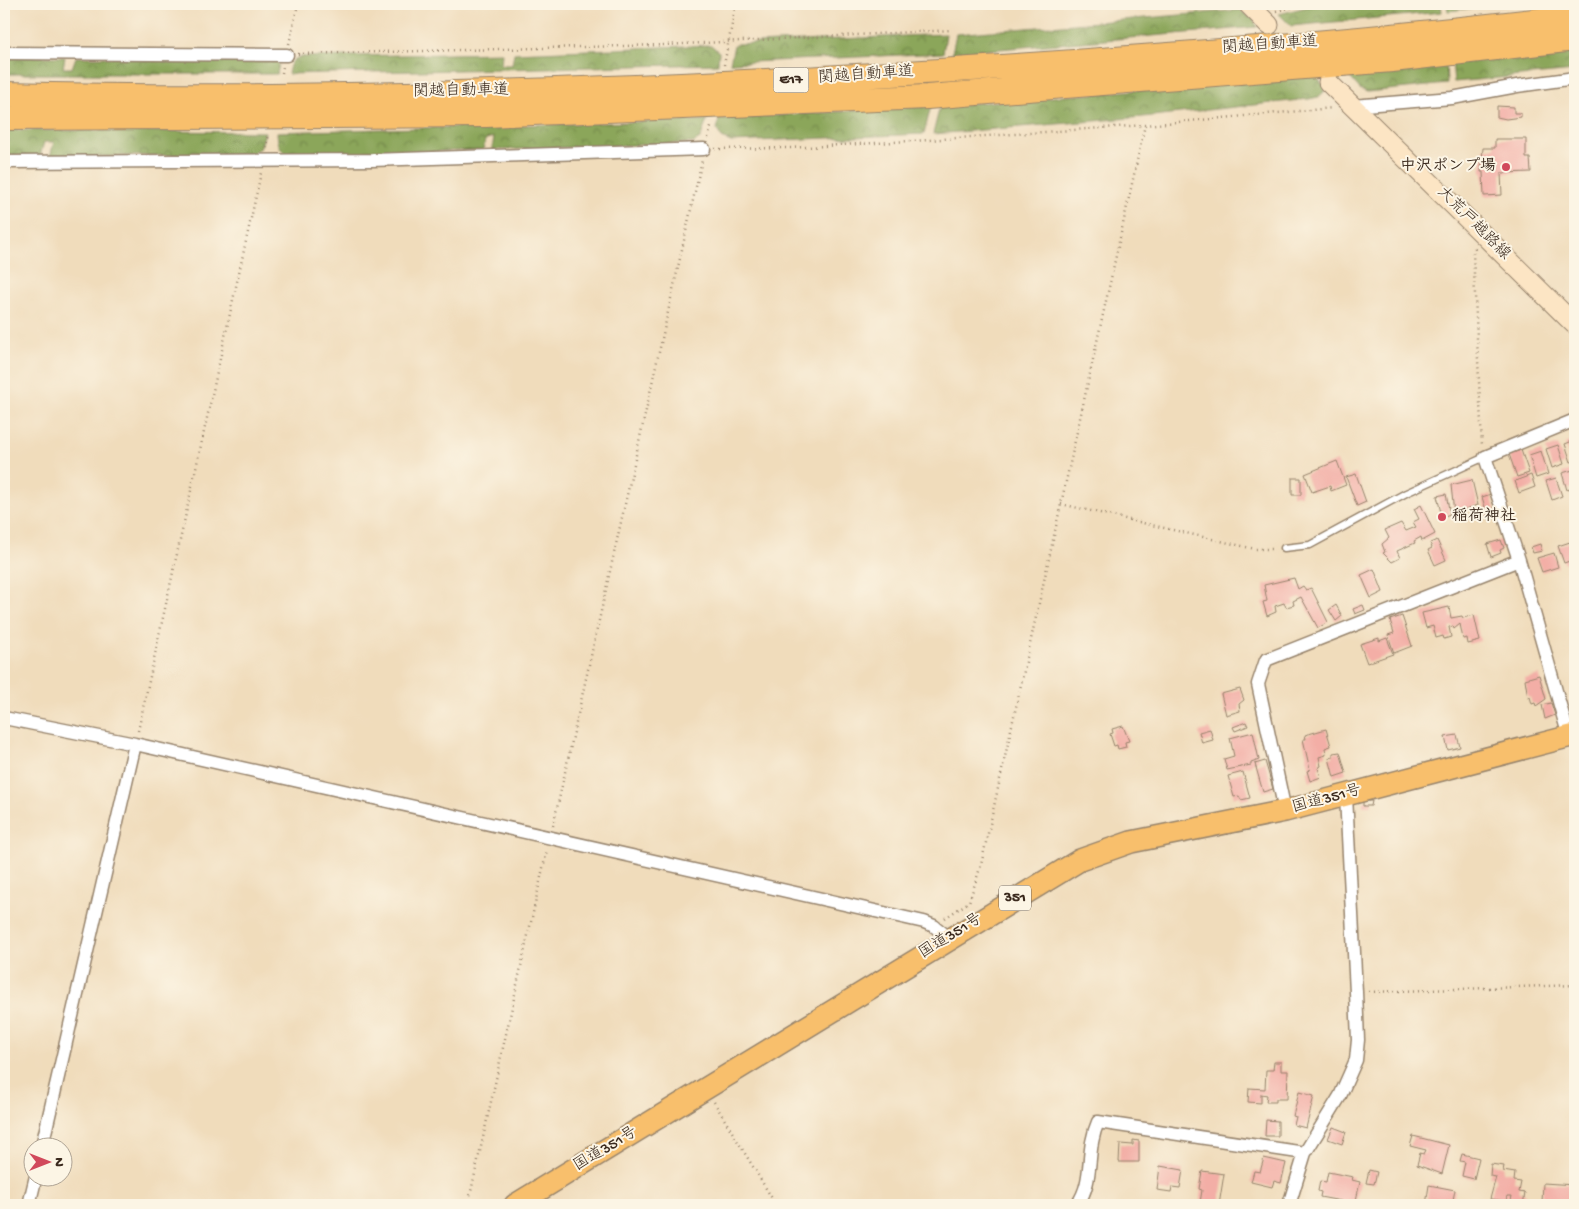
<svg xmlns="http://www.w3.org/2000/svg" width="1579" height="1209" font-family="'Gochi Hand','Klee One',sans-serif">
	<style>
		.forest { fill: url(#forest-crowns); stroke: #63683c }
		.building { fill: #f3aea6 }
		.lines { fill: none; stroke-linecap: round; stroke-linejoin: round }
		.service-casing { stroke: #96836c; stroke-width: 9 }
		.minor-casing { stroke: #96836c; stroke-width: 15 }
		.secondary-casing { stroke: #96836c; stroke-width: 21 }
		.trunk-casing { stroke: #96836c; stroke-width: 24 }
		.motorway-casing { stroke: #96836c; stroke-width: 26 }
		.path { stroke: #96836c; stroke-width: 2.5; stroke-dasharray: 1 4; stroke-linecap: butt }
		.service { stroke: #fff; stroke-width: 6 }
		.minor { stroke: #fff; stroke-width: 12 }
		.secondary { stroke: #fce5c4; stroke-width: 19 }
		.trunk { stroke: #f8bf6c; stroke-width: 21 }
		.motorway { stroke: #f8bf6c; stroke-width: 24 }
		.poi-dot { fill: #d1495b; stroke: #fcf5e5; stroke-width: 2 }
		.labels { text-anchor: middle; dominant-baseline: central; stroke-width: 4; stroke-linejoin: round; paint-order: stroke }
		.shield { fill: #fcf5e5; stroke: #75675a; stroke-width: 1 }
		.shield-label { font-size: 15px; font-weight: bold; fill: #3b2a1e }
		.street-label { font-size: 16px; fill: #3b2a1e; stroke: #fcf5e5 }
		.poi-label { font-size: 16px; font-weight: bold; fill: #3b2a1e; stroke: #fcf5e5; text-anchor: end }
	</style>
	<defs>
		<pattern id="forest-crowns" width="20" height="18" patternUnits="userSpaceOnUse" patternTransform="scale(1.25)"><rect width="20" height="18" fill="#8ba65a"/><path d="M2 6a3 3 0 1 1 6 0M12 15a3 3 0 1 1 6 0" fill="none" stroke="#73874a"/></pattern>
	</defs>
	<rect width="100%" height="100%" fill="#fcf5e5"/>
	<filter id="ink" filterUnits="userSpaceOnUse"><feTurbulence type="fractalNoise" baseFrequency=".02" numOctaves="2"/><feDisplacementMap in="SourceGraphic" scale="10" xChannelSelector="R" yChannelSelector="G"/><feConvolveMatrix kernelMatrix="1 2 1 2 8 2 1 2 1" color-interpolation-filters="sRGB"/></filter>
	<filter id="wash" filterUnits="userSpaceOnUse"><feTurbulence type="fractalNoise" baseFrequency=".0096" numOctaves="4" result="noise"/><feDisplacementMap in="SourceGraphic" scale="20" xChannelSelector="R" yChannelSelector="G"/><feGaussianBlur stdDeviation="1.12" result="paint"/><feColorMatrix in="noise" values="0 0 0 0 0 0 0 0 0 0 0 0 0 0 0 0 0 1.4 0 .05"/><feComposite in="paint" operator="in"/></filter>
	<g filter="url(#wash)">
		<rect width="100%" height="100%" fill="#f0dcbb"/>
		<!-- forest -->
		<path class="forest" d="M1318 4H1441L1442 12 1291 26 1279 14Z
			M1447 4H1507L1448 11Z
			M1240 10 1254 20 1257 27 952 53 956 34Z
			M946 34 943 53 730 63 734 45 737 44Z
			M711 45 719 52 718 64 288 74C290 64 291 59 301 57L502 53 501 65H512L514 53Z
			M1575 48V71L1454 82 1452 61Z
			M4 56 65 57 63 68H72L76 57 274 58 279 64 277 74H4Z
			M1446 62 1447 84 1367 92 1360 89 1346 73Z
			M1315 76 1324 85V92L1318 97 1309 99 1143 117 933 134 940 106Z
			M931 106 924 134 731 142 722 138 717 130 719 119Z
			M707 120 700 139 693 143 492 150 494 137 486 139 483 150 291 156C279 150 278 145 277 132Z
			M4 130 265 132 261 147 252 154 50 157 54 142H44L40 156 4 155Z"/>
		<g id="blocks">
			<!-- building -->
			<path class="building" d="M1497 106 1514 107V113H1521V117L1506 119 1497 117Z
				M1495 139H1526V158H1530L1531 172 1501 173 1502 195 1484 196 1483 172H1481L1483 148H1495Z
				M1575 440V461L1571 462 1565 444Z
				M1558 445 1564 464 1552 468 1546 449Z
				M1521 450 1529 473 1517 477 1509 454Z
				M1541 451 1548 474 1536 478 1529 455Z
				M1337 461 1346 485 1331 491 1330 486 1312 492 1305 474Z
				M1573 470 1575 487 1567 490 1562 473Z
				M1356 474 1366 502 1357 506 1346 477Z
				M1531 475 1535 487 1519 493 1515 481Z
				M1292 478H1301V495H1292Z
				M1556 478 1562 496 1552 500 1546 481Z
				M1472 480 1478 505 1454 513 1451 485Z
				M1446 494 1450 514 1442 517 1437 496Z
				M1491 494 1497 518 1489 520 1482 497Z
				M1421 505 1435 534 1422 541 1421 537 1414 541 1415 543 1397 551 1400 558 1392 562 1383 553 1385 552 1382 544 1389 538 1385 530 1401 523 1406 531 1416 527 1413 522 1419 519 1414 509Z
				M1437 540 1446 560 1435 565 1428 550 1432 548 1430 543Z
				M1501 540 1504 548 1500 550 1501 553 1491 557 1487 544Z
				M1570 542 1575 559 1564 563 1558 546Z
				M1540 544 1542 551 1533 553 1531 547Z
				M1554 553 1558 567 1542 572 1537 558Z
				M1374 569 1383 592 1371 598 1361 575Z
				M1294 578 1298 589 1303 586 1306 590 1311 588 1328 622 1318 628 1301 597 1293 601 1294 605 1286 607 1284 603 1275 606 1276 612 1267 616 1263 602 1267 601 1264 585Z
				M1336 605 1342 616 1336 621 1329 610Z
				M1363 605 1365 610 1355 614 1353 609Z
				M1449 607 1451 618 1462 616 1463 618 1474 615 1480 641 1468 644 1467 638 1463 639 1460 624 1454 629 1453 626 1449 627 1451 637 1444 639 1443 636 1436 638 1433 626 1426 628 1422 613Z
				M1402 616 1412 646 1394 653 1388 635 1394 633 1390 620Z
				M1379 638V641L1387 638 1393 654 1367 663 1360 644Z
				M1539 675 1546 699 1536 706 1535 703 1532 704 1530 697 1528 698 1525 679Z
				M1240 689 1244 700 1239 704 1240 711 1226 715 1221 694Z
				M1551 703 1555 715 1545 719 1542 705Z
				M1246 722 1248 726 1235 731 1233 727Z
				M1123 726 1129 741 1125 742 1126 747 1118 749 1117 745 1114 746 1110 734 1113 733 1112 729Z
				M1210 729 1213 740 1202 743 1199 732Z
				M1326 729 1331 746 1325 748 1326 755 1319 757 1321 766 1318 768 1321 777 1310 781 1307 771 1310 770 1303 739H1306L1305 735Z
				M1253 732 1259 760 1251 763V765L1227 770 1224 759 1234 756 1230 738Z
				M1457 735 1460 747 1448 750 1445 737Z
				M1340 752 1346 773 1334 777 1329 758 1333 757V753Z
				M1265 761 1273 789 1263 792 1255 764Z
				M1243 772 1250 798 1241 800 1239 796 1234 797 1228 776Z
				M1363 801H1372L1371 806H1363Z
				M1274 1062H1281V1071H1288L1287 1099H1276V1102H1266L1267 1095 1261 1094V1103L1248 1102 1249 1088 1265 1089 1266 1070H1273Z
				M1299 1092 1314 1096 1306 1128 1294 1125 1296 1117 1293 1116Z
				M1266 1120 1278 1121V1136H1265Z
				M1333 1127 1346 1132 1342 1144 1328 1139Z
				M1413 1136 1449 1145 1442 1174 1417 1165 1420 1153 1424 1154 1426 1150 1410 1146Z
				M1133 1140 1139 1141V1162H1119L1120 1144 1133 1145Z
				M1462 1154 1479 1158 1474 1179 1462 1176 1465 1162 1460 1161Z
				M1264 1158 1286 1163 1281 1183 1274 1181 1272 1187 1251 1182 1254 1171 1260 1172Z
				M1491 1164 1504 1166 1503 1171 1515 1173 1514 1181 1521 1182 1519 1192 1525 1193 1523 1205H1510L1512 1196H1507L1506 1201 1490 1199 1496 1177 1490 1176Z
				M1160 1166 1183 1170 1180 1188 1172 1187 1171 1192 1157 1190Z
				M1369 1170 1377 1172 1374 1184 1366 1183Z
				M1202 1171 1224 1174 1219 1205 1200 1203 1202 1190 1199 1189Z
				M1328 1172 1353 1177 1352 1180 1360 1182 1355 1205H1340L1341 1201 1320 1197 1321 1192 1318 1191 1320 1181 1326 1182Z
				M1543 1183 1575 1185 1573 1205 1542 1202Z
				M1429 1185 1455 1190 1452 1205H1426Z"/>
		</g>
	</g>
	<g filter="url(#ink)">
		<use href="#blocks" fill-opacity="0" stroke="#96836c" stroke-width="1"/>
		<g class="lines">
			<defs>
				<path id="service" d="M1284 548 1310 545 1406 493 1485 457"/>
				<path id="minor" d="M4 53 287 55
					M1352 106 1452 98 1517 86 1575 78
					M4 162 372 160 704 149
					M4 718 135 744 924 922 934 926 949 938
					M1569 737 1519 560 1485 457 1575 420
					M1285 811 1258 684 1266 660 1519 560
					M42 1146 135 744
					M29 1205 36 1176
					M1077 1205C1095 1180 1085 1151 1098 1122L1305 1153
					M1289 1205 1305 1153 1340 1096 1356 1060 1358 1040 1356 992 1346 796"/>
				<path id="secondary" d="M1248 4 1269 25
					M1328 82 1575 325"/>
				<path id="trunk" d="M515 1205 1080 860 1131 842 1285 811 1575 735"/>
				<path id="motorway" d="M4 94C341 102 680 89 1016 66 1202 53 1389 39 1575 16
					M4 118 486 115 927 97 1392 60 1575 39"/>
			</defs>
			<!-- service casing -->
			<use href="#service" class="service-casing"/>
			<!-- minor casing -->
			<use href="#minor" class="minor-casing"/>
			<!-- secondary casing -->
			<use href="#secondary" class="secondary-casing"/>
			<!-- trunk casing -->
			<use href="#trunk" class="trunk-casing"/>
			<!-- motorway casing -->
			<use href="#motorway" class="motorway-casing"/>
			<!-- path -->
			<path class="path" d="M1276 11 1308 4
				M289 44 298 4
				M298 54 664 45 952 30
				M724 65 736 4
				M282 73 283 66
				M708 138 712 124
				M266 148 269 134
				M715 149 789 148 928 140 1145 125 1333 108
				M1475 248 1473 252 1482 446
				M1061 504 1255 549H1275
				M138 731 261 173
				M553 826 702 160
				M945 918 969 902 981 865 1145 125
				M1369 992 1575 985
				M714 1102 776 1205
				M468 1205 547 850"/>
			<!-- service -->
			<use href="#service" class="service"/>
			<!-- minor -->
			<use href="#minor" class="minor"/>
			<!-- secondary -->
			<use href="#secondary" class="secondary"/>
			<!-- trunk -->
			<use href="#trunk" class="trunk"/>
			<!-- motorway -->
			<use href="#motorway" class="motorway"/>
		</g>
	</g>
	<!-- markers -->
	<g class="poi-dot">
		<circle cx="1506" cy="167" r="5"/>
		<circle cx="1442" cy="517" r="5"/>
	</g>
	<g class="labels">
		<!-- shield labels -->
		<g class="shield">
			<rect x="773.5" y="67.5" width="35" height="25" rx="4"/>
			<rect x="999" y="885.5" width="32" height="25" rx="4"/>
		</g>
		<g class="shield-label">
			<text x="791" y="80">E17</text>
			<text x="1015" y="898">351</text>
		</g>
		<!-- street labels -->
		<g class="street-label">
			<text transform="translate(1270 46) rotate(-4)">関越自動車道</text>
			<text transform="translate(866 76) rotate(-4)">関越自動車道</text>
			<text transform="translate(461 92) rotate(-1)">関越自動車道</text>
			<text transform="translate(1473 224) rotate(45)">大荒戸越路線</text>
			<text transform="translate(1327 800) rotate(-15)">国道351号</text>
			<text transform="translate(951 937) rotate(-32)">国道351号</text>
			<text transform="translate(606 1150) rotate(-31)">国道351号</text>
		</g>
		<!-- poi labels -->
		<g class="poi-label">
			<text x="1496" y="167">中沢ポンプ場</text>
			<text x="1452" y="517" text-anchor="start">稲荷神社</text>
		</g>
	</g>
	<!-- margin -->
	<rect width="1579" height="1209" fill="none" stroke="#fcf5e5" stroke-width="20"/>
	<!-- north arrow -->
	<g transform="translate(48 1162) rotate(90)"><circle r="24" fill="#fcf5e5" stroke="#afa495"/>
	<path d="M0-4L9 19L0 12L-9 19Z" fill="#d1495b"/>
	<text y="-8" font-size="14" font-weight="bold" text-anchor="middle" fill="#3b2a1e">N</text>
	</g>
</svg>
